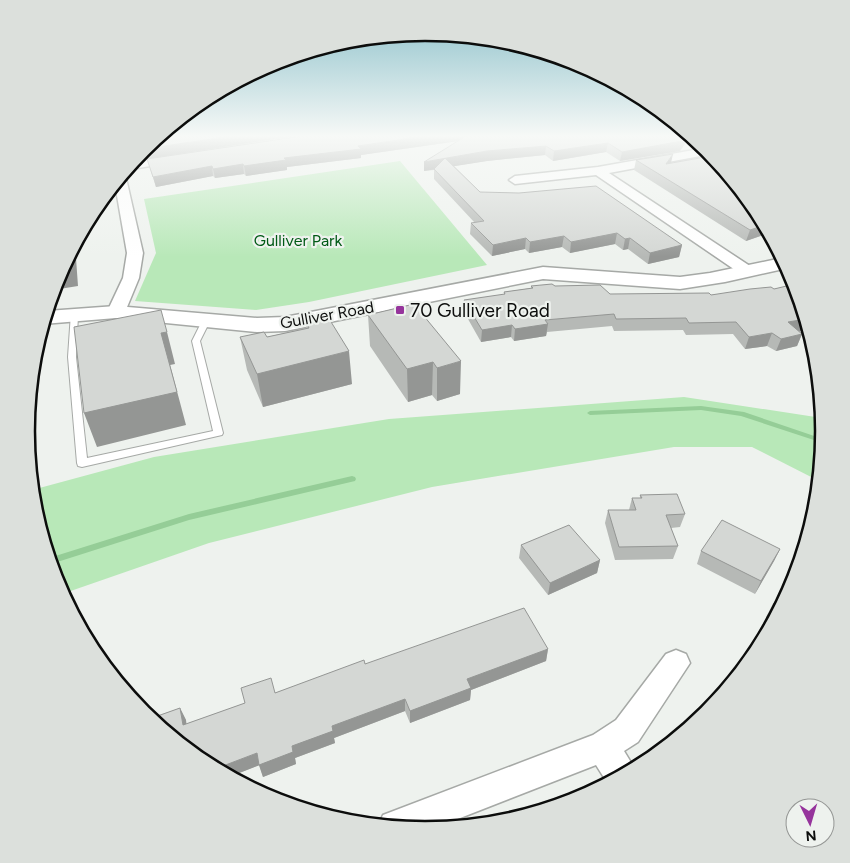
<svg xmlns="http://www.w3.org/2000/svg" width="850" height="863" font-family="Figtree,sans-serif">
<rect width="100%" height="100%" fill="#eef2ee"/>
<path fill="#b8e8b8" d="M 400,161 L 487,265 L 309,302 L 256,310 L 135,301 L 156,253 L 144,199 Z
M 684,397 L 822,418 L 824,432 L 819,481 L 752,447 L 674,447 L 432,487 L 209,543 L 62,594 L 56,584 L 34,509 L 32,490 L 154,457 L 389,419 Z"/>
<g fill="none" stroke-linecap="round" stroke-linejoin="round">
<path fill="#95cd97" fill-rule="evenodd" d="M 701,406 L 744,412 L 823,439 L 823,443 L 741,416 L 701,410 L 590,415 L 587,413 L 590,411 Z
M 352,476 L 355,477 L 356,479 L 355,481 L 189,520 L 51,564 L 49,558 L 189,514 Z"/>
<g stroke="#a6a9a6" stroke-width="2">
<path id="service" d="M 71,313 L 74,313 L 78,315 L 76,357 L 87,458 L 213,431 L 192,341 L 202,321 L 206,319 L 210,321 L 200,341 L 223,433 L 222,435 L 82,467 L 78,466 L 77,463 L 68,357 Z
M 30,389 L 35,392 L 34,456 L 29,460 L 26,432 Z"/>
</g>
<g stroke="#a6a9a6" stroke-width="3">
<path id="minor" d="M 705,148 L 711,154 L 609,173 L 753,268 L 755,271 L 753,274 L 741,274 L 596,175 L 515,184 L 509,180 L 515,176 L 598,167 Z
M 177,154 L 181,155 L 183,158 L 181,161 L 126,170 L 132,163 Z
M 122,175 L 126,178 L 143,253 L 139,278 L 125,312 L 122,316 L 110,316 L 107,312 L 123,278 L 127,253 L 115,184 Z
M 676,650 L 686,654 L 690,663 L 638,742 L 624,751 L 635,769 L 608,784 L 596,765 L 432,829 L 378,826 L 383,815 L 593,735 L 616,720 L 666,654 Z"/>
</g>
<g stroke="#a6a9a6" stroke-width="3">
<path id="tertiary" d="M 782,258 L 788,268 L 725,282 L 680,289 L 543,279 L 285,331 L 257,332 L 116,318 L 43,324 L 47,311 L 116,306 L 257,318 L 285,317 L 543,267 L 680,277 L 710,273 Z"/>
</g>
<use href="#service" fill="#fff" fill-rule="evenodd"/>
<use href="#minor" fill="#fff" fill-rule="evenodd"/>
<use href="#tertiary" fill="#fff" fill-rule="evenodd"/>
</g>
<path fill="#b6b9b6" d="M 159,136 L 295,136 L 163,156 L 302,136 L 690,136 L 680,151 L 620,161 L 606,152 L 553,161 L 545,155 L 487,161 L 454,166 L 480,192 L 682,245 L 679,257 L 648,264 L 628,249 L 623,250 L 615,244 L 570,253 L 562,247 L 529,253 L 525,249 L 492,256 L 470,234 L 471,223 L 475,223 L 434,179 L 434,170 L 424,171 L 459,141 L 361,155 L 361,158 L 287,167 L 287,170 L 246,176 L 244,174 L 215,178 L 213,176 L 156,187 L 147,159 L 144,149 Z
M 636,160 L 671,163 L 757,210 L 769,233 L 746,241 L 634,170 Z
M 795,284 L 809,330 L 799,331 L 802,334 L 797,346 L 776,351 L 767,346 L 745,349 L 733,334 L 686,335 L 683,330 L 614,331 L 612,326 L 547,332 L 546,336 L 514,341 L 511,337 L 481,342 L 464,312 L 464,300 L 504,295 L 504,292 L 531,288 L 531,286 L 555,286 L 610,294 L 711,295 L 774,289 Z
M 414,304 L 460,394 L 437,401 L 432,395 L 408,402 L 370,346 L 368,315 Z
M 306,322 L 352,384 L 263,407 L 247,370 L 240,337 L 267,337 L 306,328 Z
M 640,495 L 685,514 L 680,527 L 671,528 L 678,546 L 673,559 L 615,560 L 605,523 L 608,510 L 629,510 L 632,498 L 640,498 Z
M 521,545 L 600,560 L 597,573 L 548,595 L 519,558 Z
M 780,549 L 774,561 L 755,594 L 697,564 L 701,551 Z
M 785,600 L 772,624 L 766,617 L 773,604 Z
M 548,649 L 546,661 L 471,690 L 470,700 L 410,723 L 405,711 L 334,738 L 335,743 L 295,758 L 296,764 L 263,777 L 259,765 L 229,777 L 203,763 L 149,719 L 180,708 L 186,720 L 186,724 L 275,693 L 365,664 Z"/>
<path fill="#949694" d="M 232,136 L 295,136 L 147,159 L 144,149 Z
M 425,136 L 479,136 L 479,138 L 361,155 L 361,158 L 287,167 L 287,170 L 246,176 L 244,166 L 284,158 Z
M 686,136 L 690,136 L 680,151 L 620,161 L 622,152 Z
M 608,143 L 606,152 L 553,161 L 554,151 Z
M 546,146 L 545,155 L 487,161 L 424,171 L 424,162 L 487,151 Z
M 673,154 L 671,163 L 666,164 Z
M 243,164 L 244,174 L 215,178 L 213,169 Z
M 212,166 L 213,176 L 156,187 L 153,177 Z
M 765,225 L 769,233 L 746,241 L 750,230 Z
M 617,233 L 615,244 L 570,253 L 571,242 Z
M 564,236 L 562,247 L 529,253 L 530,242 Z
M 526,238 L 525,249 L 492,256 L 493,245 Z
M 630,238 L 628,249 L 623,250 L 625,239 Z
M 75,244 L 78,286 L 53,290 L 57,279 Z
M 682,245 L 679,257 L 648,264 L 650,253 Z
M 806,319 L 809,330 L 783,334 L 788,322 Z
M 548,324 L 546,336 L 514,341 L 515,329 Z
M 512,325 L 511,337 L 481,342 L 482,330 Z
M 167,332 L 175,364 L 170,365 L 186,425 L 97,447 L 84,413 L 161,333 Z
M 772,333 L 767,346 L 745,349 L 749,337 Z
M 802,334 L 797,346 L 776,351 L 781,339 Z
M 349,351 L 352,384 L 263,407 L 257,374 Z
M 461,361 L 460,394 L 437,401 L 437,368 Z
M 433,362 L 432,395 L 408,402 L 407,369 Z
M 780,549 L 774,561 L 755,594 L 761,581 Z
M 600,560 L 597,573 L 548,595 L 550,583 Z
M 548,649 L 546,661 L 471,690 L 470,700 L 410,723 L 410,711 L 467,679 Z
M 405,699 L 405,711 L 334,738 L 335,743 L 295,758 L 296,764 L 263,777 L 259,765 L 292,746 L 332,726 Z
M 180,708 L 186,720 L 188,737 L 183,725 Z
M 257,753 L 260,765 L 229,777 L 215,769 Z"/>
<path fill="#d4d7d4" stroke="#949694" d="M 159,136 L 232,136 L 144,149 Z
M 302,136 L 425,136 L 358,146 L 361,149 L 284,158 L 286,160 L 244,166 L 243,164 L 213,169 L 212,166 L 153,177 L 147,159 Z
M 466,136 L 686,136 L 682,141 L 622,152 L 608,143 L 554,151 L 546,146 L 487,151 L 424,162 Z
M 673,154 L 666,164 L 711,156 L 713,157 L 757,210 L 765,225 L 750,230 L 636,160 Z
M 445,158 L 480,192 L 519,193 L 596,186 L 682,245 L 650,253 L 630,238 L 625,239 L 617,233 L 571,242 L 564,236 L 530,242 L 526,238 L 493,245 L 471,223 L 484,221 L 434,169 Z
M 69,255 L 70,263 L 65,264 Z
M 552,284 L 555,286 L 600,285 L 610,294 L 709,293 L 711,295 L 750,289 L 771,287 L 774,289 L 795,284 L 806,319 L 788,322 L 802,334 L 781,339 L 772,333 L 749,337 L 736,322 L 689,323 L 686,318 L 616,319 L 614,314 L 545,320 L 548,324 L 515,329 L 512,325 L 482,330 L 464,300 L 505,294 L 504,292 L 533,288 L 531,286 Z
M 414,304 L 461,361 L 437,368 L 433,362 L 407,369 L 368,315 Z
M 161,310 L 167,332 L 161,333 L 177,392 L 84,413 L 74,327 Z
M 328,317 L 349,351 L 257,374 L 240,337 L 264,332 L 267,337 L 309,328 L 306,322 Z
M 677,494 L 685,514 L 666,515 L 678,546 L 619,547 L 608,510 L 636,510 L 632,498 L 642,498 L 640,495 Z
M 722,520 L 780,549 L 761,581 L 701,551 Z
M 569,525 L 600,560 L 550,583 L 521,545 Z
M 785,600 L 779,611 L 773,604 Z
M 524,608 L 548,649 L 467,679 L 471,688 L 410,711 L 405,699 L 332,726 L 333,731 L 292,746 L 293,752 L 259,765 L 257,753 L 215,769 L 203,763 L 149,719 L 180,708 L 183,725 L 245,703 L 241,688 L 271,678 L 275,693 L 364,660 L 365,664 Z"/>
<linearGradient id="sky" x2="0" y2="1"><stop stop-color="#87bec8"/><stop offset="0.53" stop-color="#f7f9f7"/><stop offset="1" stop-color="#f7f9f7" stop-opacity="0"/></linearGradient>
<rect width="850" height="257" fill="url(#sky)"/>
<rect fill="#96349c" stroke="#eef2ee" stroke-width="2" x="395" y="305" width="10" height="10" rx="2.5"/>
<g text-anchor="middle" dominant-baseline="central" stroke-width="4.5" stroke-linejoin="round" paint-order="stroke">
<g font-size="16" fill="#015a16" stroke="#eef2ee">
<text x="298" y="240">Gulliver Park</text>
</g>
<g font-size="16" fill="#0c0d0c" stroke="#eef2ee">
<text transform="translate(327 315) rotate(-10)">Gulliver Road</text>
</g>
<g font-size="19" fill="#0c0d0c" stroke="#eef2ee" text-anchor="start">
<text x="410" y="310">70 Gulliver Road</text>
</g>
</g>
<path d="M0 0H850V863H0ZM35 431a390 390 0 1 1 780 0a390 390 0 1 1-780 0Z" fill="#dce0dc" fill-rule="evenodd"/>
<path fill="none" stroke="#0c0d0c" stroke-width="2.5" d="M35 431a390 390 0 1 1 780 0a390 390 0 1 1-780 0Z"/>
<g transform="translate(810 823) rotate(175)"><circle r="24" fill="#eef2ee" stroke="#949694"/>
<path d="M0-4L9 19L0 12L-9 19Z" fill="#96349c"/>
<text y="-8" font-size="14" font-weight="bold" text-anchor="middle" fill="#0c0d0c">N</text>
</g>
</svg>
